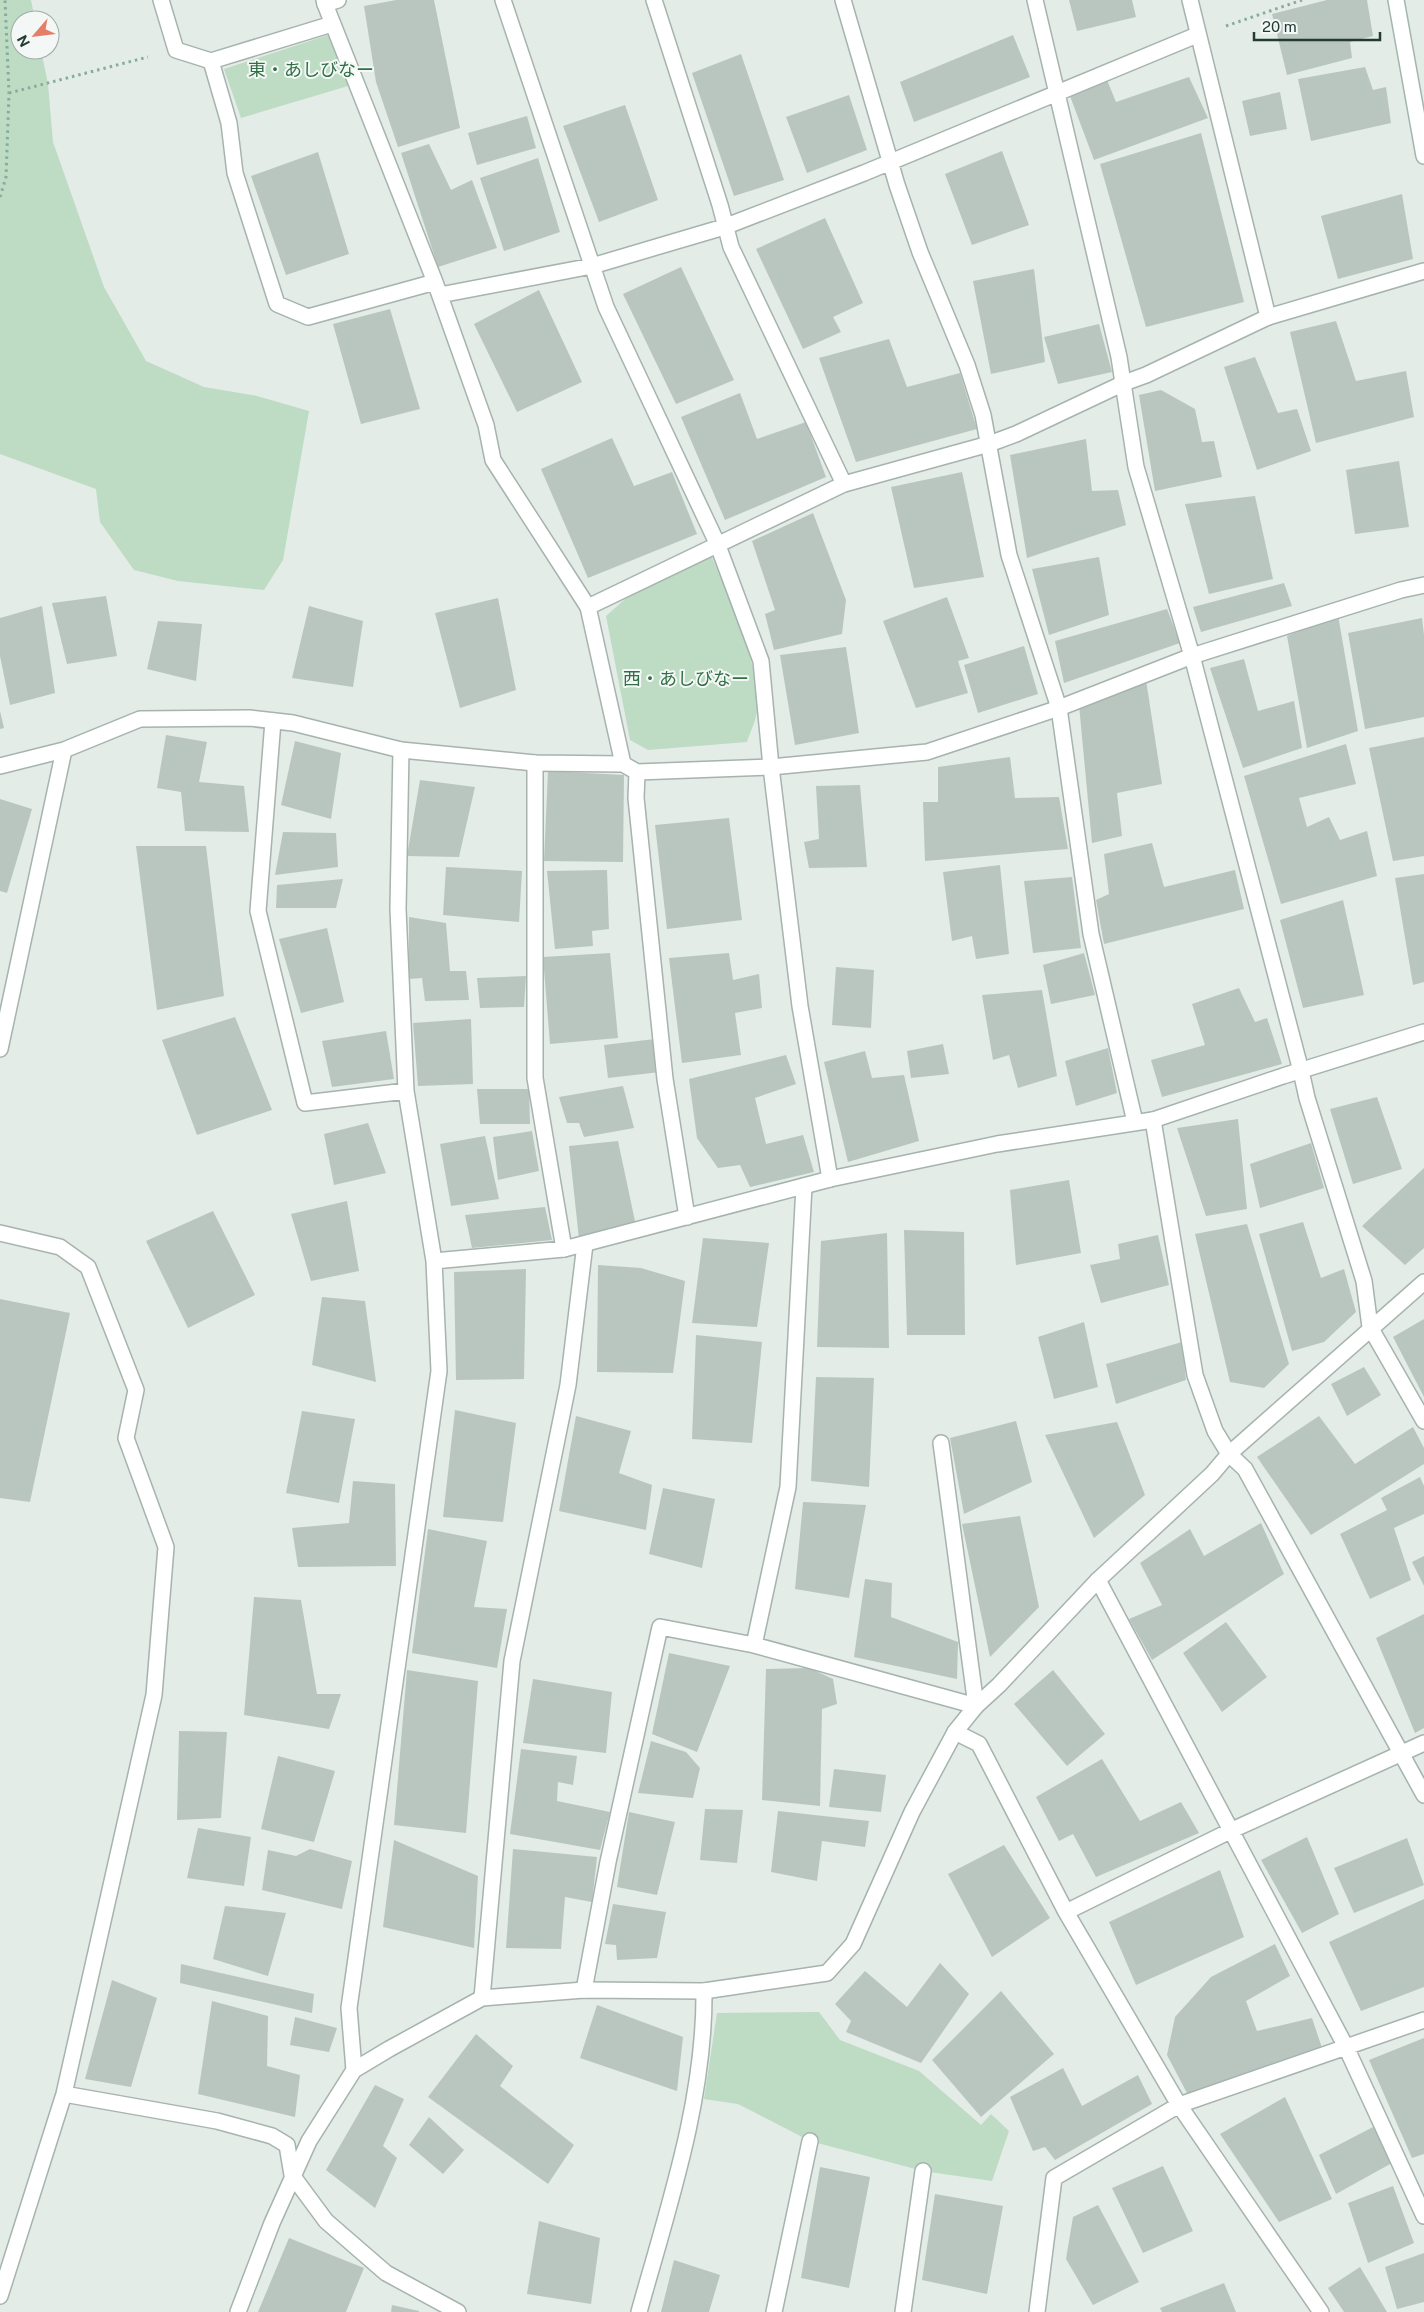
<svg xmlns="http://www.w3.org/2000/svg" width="1424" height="2312" font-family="'Public Sans','Noto Sans JP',sans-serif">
<rect width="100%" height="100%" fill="#e3ece7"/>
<path fill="#bedbc4" d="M 0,0 L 31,0 L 35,20 L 20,20 L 20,50 L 41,50 L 48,84 L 53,142 L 104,287 L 146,361 L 204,387 L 257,396 L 309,411 L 283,560 L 264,590 L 178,581 L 134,570 L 100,522 L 96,489 L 0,454 Z
M 331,34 L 348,86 L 241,118 L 224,69 Z
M 711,555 C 731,603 758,655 757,709 C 757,719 750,732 747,742 L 648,750 L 630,740 L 606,616 L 641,585 Z
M 819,2012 L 840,2040 L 919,2071 L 981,2125 L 991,2114 L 1009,2131 L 992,2181 L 923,2171 L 810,2141 L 738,2104 L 704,2099 L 717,2013 Z"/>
<path fill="#b9c6c0" d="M 396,0 L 434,0 L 460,128 L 398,147 L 376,82 L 364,6 Z
M 1069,0 L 1132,0 L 1136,17 L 1077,31 Z
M 1327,0 L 1367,0 L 1373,36 L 1350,42 L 1352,58 L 1287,75 L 1272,14 Z
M 1013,35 L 1030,77 L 914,122 L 900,82 Z
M 741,54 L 784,180 L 734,196 L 692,73 Z
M 1365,67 L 1373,90 L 1386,87 L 1391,123 L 1311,141 L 1298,79 Z
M 1189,77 L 1208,118 L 1094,160 L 1070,96 L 1107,80 L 1116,102 Z
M 1280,92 L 1287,129 L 1250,136 L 1242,101 Z
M 849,95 L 867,150 L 807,173 L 786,117 Z
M 625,105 L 658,200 L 599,222 L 563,126 Z
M 527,116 L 536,148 L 477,165 L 468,133 Z
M 1201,133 L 1244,302 L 1146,327 L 1100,164 Z
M 429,144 L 451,190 L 472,180 L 497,248 L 438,267 L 401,153 Z
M 1002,151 L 1029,225 L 972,245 L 945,174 Z
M 318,152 L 349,254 L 286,275 L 251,176 Z
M 538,158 L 560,232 L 504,251 L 480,178 Z
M 1402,194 L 1413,259 L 1338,279 L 1321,216 Z
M 825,218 L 863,303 L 833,317 L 841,332 L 803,349 L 756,249 Z
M 681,267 L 734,380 L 676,404 L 623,294 Z
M 1034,269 L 1045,362 L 991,374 L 973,281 Z
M 539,290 L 582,382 L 517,412 L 474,324 Z
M 390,309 L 420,409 L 361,424 L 333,324 Z
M 1336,321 L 1356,381 L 1406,371 L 1414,417 L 1316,443 L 1290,332 Z
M 1099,324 L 1112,372 L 1058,384 L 1044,337 Z
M 889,339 L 907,387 L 960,373 L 977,429 L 856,462 L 819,358 Z
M 1255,357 L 1278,413 L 1297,409 L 1311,451 L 1257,470 L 1224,367 Z
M 1161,390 L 1195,409 L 1202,442 L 1214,441 L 1222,477 L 1155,491 L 1139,395 Z
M 740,393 L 757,439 L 806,422 L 826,477 L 725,520 L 681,417 Z
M 612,438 L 634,486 L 672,472 L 697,534 L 588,578 L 541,469 Z
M 1086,439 L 1092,491 L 1118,490 L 1126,525 L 1027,558 L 1010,455 Z
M 1399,461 L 1409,527 L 1355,534 L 1346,470 Z
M 962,472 L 984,577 L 914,588 L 891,487 Z
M 1255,496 L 1273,579 L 1209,594 L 1185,504 Z
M 813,513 L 846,600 L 842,634 L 774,650 L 765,614 L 775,610 L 752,541 Z
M 1099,557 L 1109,615 L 1049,635 L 1032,569 Z
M 1284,583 L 1292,606 L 1201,632 L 1193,607 Z
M 106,596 L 117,656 L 67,664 L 52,603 Z
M 947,597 L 969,658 L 958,661 L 968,693 L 916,708 L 883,621 Z
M 498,598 L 516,690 L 460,708 L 435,613 Z
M 42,606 L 55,693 L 10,705 L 0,656 L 0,618 Z
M 309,606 L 363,621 L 353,687 L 292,678 Z
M 1167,609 L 1180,643 L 1064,683 L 1055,641 Z
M 1338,615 L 1358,731 L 1307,748 L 1287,636 Z
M 1422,618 L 1424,635 L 1424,717 L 1365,729 L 1348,633 Z
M 158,621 L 202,624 L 196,681 L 147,669 Z
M 1024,646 L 1038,694 L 978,713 L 964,665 Z
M 846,647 L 859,733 L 795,745 L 780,655 Z
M 1244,659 L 1258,711 L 1294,701 L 1302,748 L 1243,768 L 1210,668 Z
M 1146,680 L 1162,784 L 1117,793 L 1122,836 L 1092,843 L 1079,705 Z
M 0,711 L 4,728 L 0,729 Z
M 166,735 L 207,742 L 199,782 L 244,786 L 249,832 L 185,831 L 181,792 L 157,788 Z
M 1424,737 L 1424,856 L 1393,861 L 1369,748 Z
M 295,741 L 341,753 L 331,819 L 281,805 Z
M 1346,744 L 1356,784 L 1299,798 L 1307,827 L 1329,817 L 1340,840 L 1367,831 L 1377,876 L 1281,904 L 1244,776 Z
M 1010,757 L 1015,798 L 1059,797 L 1068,849 L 925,861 L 923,802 L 938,802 L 938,767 Z
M 548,771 L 624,775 L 623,862 L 544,861 Z
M 420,780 L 475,787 L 459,857 L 407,856 Z
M 860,785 L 867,867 L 809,868 L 804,842 L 819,839 L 816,786 Z
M 0,799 L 32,809 L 7,893 L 0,891 Z
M 729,818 L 742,920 L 667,929 L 655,825 Z
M 283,832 L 336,833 L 338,867 L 275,875 Z
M 1152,843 L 1164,887 L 1235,870 L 1244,909 L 1104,944 L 1096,900 L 1109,894 L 1104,854 Z
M 136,846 L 206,846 L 224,996 L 157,1010 Z
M 1000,865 L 1009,954 L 976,959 L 972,936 L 952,941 L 943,872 Z
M 446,867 L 522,871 L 519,922 L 443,915 Z
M 607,870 L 609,929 L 592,931 L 593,946 L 555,949 L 547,871 Z
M 1424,874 L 1424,982 L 1413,985 L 1395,878 Z
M 1072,877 L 1081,948 L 1033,953 L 1024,881 Z
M 343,879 L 336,908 L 276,908 L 277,885 Z
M 1343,900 L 1364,995 L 1303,1008 L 1280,920 Z
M 409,917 L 446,923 L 450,971 L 466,971 L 469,1000 L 425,1001 L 422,978 L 409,979 Z
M 327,928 L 344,1002 L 301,1013 L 279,939 Z
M 610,953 L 618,1038 L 550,1044 L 543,957 Z
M 729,953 L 733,980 L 759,974 L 762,1008 L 735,1013 L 741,1055 L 682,1063 L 669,958 Z
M 1084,953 L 1095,995 L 1051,1004 L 1043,965 Z
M 836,967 L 874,970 L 871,1028 L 832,1025 Z
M 526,976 L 524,1007 L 480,1008 L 477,978 Z
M 1239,988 L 1255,1022 L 1267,1018 L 1282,1064 L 1162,1097 L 1151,1060 L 1205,1045 L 1192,1004 Z
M 1042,990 L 1057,1076 L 1018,1088 L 1009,1055 L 993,1060 L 982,995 Z
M 235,1017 L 272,1110 L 197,1135 L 162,1040 Z
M 471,1019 L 473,1084 L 418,1086 L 413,1023 Z
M 386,1031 L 394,1079 L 332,1087 L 322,1041 Z
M 655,1039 L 660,1072 L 608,1078 L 604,1045 Z
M 943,1044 L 949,1074 L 911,1078 L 907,1051 Z
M 1108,1048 L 1117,1093 L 1076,1106 L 1065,1061 Z
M 865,1051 L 872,1078 L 904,1075 L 919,1141 L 848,1162 L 824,1062 Z
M 786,1055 L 796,1084 L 755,1098 L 766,1144 L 803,1135 L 814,1172 L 750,1187 L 740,1165 L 718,1168 L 697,1138 L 689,1079 Z
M 623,1086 L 634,1128 L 584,1137 L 579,1123 L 567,1123 L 559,1097 Z
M 477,1089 L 529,1089 L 530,1124 L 480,1124 Z
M 1377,1097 L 1402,1169 L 1353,1184 L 1330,1109 Z
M 1238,1119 L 1247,1209 L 1206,1216 L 1177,1128 Z
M 368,1123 L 386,1173 L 334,1185 L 324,1134 Z
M 532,1131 L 539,1171 L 498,1180 L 493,1137 Z
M 485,1136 L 499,1199 L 451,1206 L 440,1144 Z
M 618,1141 L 636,1226 L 579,1239 L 569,1146 Z
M 1311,1143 L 1324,1188 L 1260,1208 L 1250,1164 Z
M 1424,1168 L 1424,1248 L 1405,1265 L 1362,1226 Z
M 1069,1180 L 1081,1253 L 1016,1265 L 1010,1190 Z
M 347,1201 L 359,1271 L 311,1281 L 291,1214 Z
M 545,1207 L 552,1240 L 472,1248 L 465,1215 Z
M 213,1211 L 255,1295 L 188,1328 L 146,1241 Z
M 1303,1222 L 1321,1278 L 1344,1269 L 1356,1312 L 1324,1342 L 1292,1351 L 1259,1234 Z
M 1247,1224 L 1289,1364 L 1264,1388 L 1230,1382 L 1195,1234 Z
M 904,1230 L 964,1232 L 965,1335 L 907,1335 Z
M 887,1233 L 889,1348 L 817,1347 L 821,1241 Z
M 1158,1235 L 1169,1285 L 1101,1303 L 1090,1265 L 1120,1259 L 1118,1244 Z
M 703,1238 L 769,1243 L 757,1327 L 692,1323 Z
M 598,1265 L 641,1268 L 685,1281 L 673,1373 L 597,1372 Z
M 526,1269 L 524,1379 L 456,1380 L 454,1272 Z
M 322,1297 L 365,1301 L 376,1382 L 312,1365 Z
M 0,1299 L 70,1313 L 30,1502 L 0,1498 Z
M 1424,1319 L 1424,1397 L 1393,1337 Z
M 1084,1322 L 1098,1387 L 1054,1399 L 1038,1337 Z
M 696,1335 L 762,1342 L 752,1443 L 692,1439 Z
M 1182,1342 L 1186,1380 L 1116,1404 L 1106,1364 Z
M 1364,1367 L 1381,1395 L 1347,1416 L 1331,1384 Z
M 816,1377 L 874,1378 L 869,1487 L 811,1481 Z
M 455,1410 L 516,1423 L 503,1522 L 443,1517 Z
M 302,1411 L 355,1419 L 339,1503 L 286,1493 Z
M 576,1416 L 631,1431 L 619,1473 L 652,1485 L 646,1530 L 559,1511 Z
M 1319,1416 L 1355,1464 L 1413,1427 L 1424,1448 L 1424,1464 L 1311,1535 L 1257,1457 Z
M 1016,1421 L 1032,1482 L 964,1514 L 950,1438 Z
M 1117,1422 L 1145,1495 L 1094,1538 L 1045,1435 Z
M 1420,1477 L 1424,1486 L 1424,1514 L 1394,1528 L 1411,1580 L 1370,1599 L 1340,1534 L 1387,1510 L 1381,1498 Z
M 353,1481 L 395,1484 L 396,1566 L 298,1567 L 292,1528 L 349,1523 Z
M 663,1488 L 715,1499 L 702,1568 L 649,1554 Z
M 803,1502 L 866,1505 L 849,1598 L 795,1589 Z
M 1020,1516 L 1039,1607 L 990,1657 L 962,1524 Z
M 1261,1523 L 1284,1574 L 1152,1660 L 1129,1619 L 1162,1605 L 1140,1563 L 1190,1529 L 1204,1556 Z
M 428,1529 L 487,1541 L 474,1607 L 507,1609 L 497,1668 L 412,1653 Z
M 1424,1556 L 1424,1586 L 1412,1562 Z
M 865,1579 L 892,1583 L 891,1617 L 958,1642 L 957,1679 L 854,1657 Z
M 254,1597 L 301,1600 L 317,1694 L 341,1694 L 329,1729 L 244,1715 Z
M 1424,1614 L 1424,1728 L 1415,1733 L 1376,1638 Z
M 1226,1622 L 1267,1677 L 1222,1712 L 1183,1653 Z
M 669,1653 L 730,1666 L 697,1752 L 652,1734 Z
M 809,1668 L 833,1679 L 837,1704 L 822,1709 L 820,1806 L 762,1800 L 766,1669 Z
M 407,1670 L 478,1681 L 466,1833 L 394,1825 Z
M 1053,1670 L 1105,1734 L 1067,1766 L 1014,1704 Z
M 533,1679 L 612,1692 L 606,1753 L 523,1743 Z
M 179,1731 L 227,1732 L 221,1818 L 177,1820 Z
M 651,1741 L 686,1752 L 700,1768 L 693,1798 L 638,1793 Z
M 521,1749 L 577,1756 L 573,1785 L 558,1782 L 557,1801 L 610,1812 L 600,1850 L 510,1834 Z
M 278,1756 L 335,1771 L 314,1842 L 261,1829 Z
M 1102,1759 L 1140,1821 L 1181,1802 L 1199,1833 L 1096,1877 L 1073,1834 L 1059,1841 L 1036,1797 Z
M 834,1769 L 886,1775 L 881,1812 L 829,1807 Z
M 705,1809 L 743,1810 L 737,1863 L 700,1860 Z
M 778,1811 L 869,1821 L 865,1847 L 822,1841 L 817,1881 L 771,1872 Z
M 629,1812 L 675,1822 L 657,1895 L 617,1887 Z
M 198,1828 L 251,1837 L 244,1886 L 187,1878 Z
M 1307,1837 L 1339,1914 L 1302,1933 L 1261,1860 Z
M 1407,1838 L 1424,1885 L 1354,1913 L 1334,1868 Z
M 394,1840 L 478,1876 L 474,1948 L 383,1927 Z
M 1004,1845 L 1050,1918 L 992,1957 L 948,1874 Z
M 310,1849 L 352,1861 L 342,1909 L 262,1890 L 268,1850 L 296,1856 Z
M 513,1849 L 597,1857 L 592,1902 L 565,1897 L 561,1949 L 506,1948 Z
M 1220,1870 L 1244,1937 L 1136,1985 L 1109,1922 Z
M 1424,1899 L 1424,1987 L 1361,2011 L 1329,1942 Z
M 613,1904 L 666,1912 L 657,1958 L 617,1960 L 616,1945 L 605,1944 Z
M 225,1906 L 286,1913 L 268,1976 L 213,1959 Z
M 1275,1944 L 1290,1976 L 1246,2001 L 1257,2031 L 1312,2018 L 1322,2048 L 1188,2095 L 1167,2055 L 1175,2017 L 1211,1977 Z
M 940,1963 L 969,1994 L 921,2063 L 846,2032 L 851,2021 L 835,2004 L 865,1971 L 907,2007 Z
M 181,1964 L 314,1994 L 312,2013 L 180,1983 Z
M 112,1980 L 157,1998 L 131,2087 L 85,2079 Z
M 1001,1991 L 1054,2054 L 981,2117 L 932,2060 Z
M 212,2001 L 268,2016 L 267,2066 L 300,2075 L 295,2117 L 198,2094 Z
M 597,2005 L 683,2037 L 677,2091 L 580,2058 Z
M 295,2017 L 337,2028 L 329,2052 L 290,2045 Z
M 476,2034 L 513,2066 L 500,2086 L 574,2145 L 548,2184 L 428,2097 Z
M 1424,2038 L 1424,2154 L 1412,2158 L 1369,2060 Z
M 1063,2068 L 1082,2106 L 1138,2075 L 1152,2104 L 1055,2160 L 1045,2147 L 1033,2151 L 1010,2097 Z
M 375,2085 L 404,2099 L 383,2146 L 397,2158 L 375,2208 L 326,2170 Z
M 1285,2097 L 1332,2199 L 1279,2222 L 1220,2134 Z
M 429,2117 L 464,2150 L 443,2174 L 409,2145 Z
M 1375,2126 L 1392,2163 L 1336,2194 L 1319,2155 Z
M 1163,2166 L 1193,2231 L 1143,2253 L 1112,2188 Z
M 820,2167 L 870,2177 L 849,2288 L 801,2278 Z
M 1393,2186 L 1414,2243 L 1368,2263 L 1348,2203 Z
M 935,2194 L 1003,2206 L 987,2294 L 922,2280 Z
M 1098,2205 L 1139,2282 L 1093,2305 L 1066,2259 L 1073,2217 Z
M 539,2221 L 600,2238 L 591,2304 L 527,2294 Z
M 289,2238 L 364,2268 L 346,2312 L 258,2312 Z
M 1424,2253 L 1424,2302 L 1397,2309 L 1385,2267 Z
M 674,2260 L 720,2275 L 709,2312 L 661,2312 Z
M 1360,2267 L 1387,2312 L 1344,2312 L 1328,2288 Z
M 1224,2283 L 1236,2312 L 1162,2312 L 1160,2308 Z
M 392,2305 L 419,2311 L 419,2312 L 391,2312 Z"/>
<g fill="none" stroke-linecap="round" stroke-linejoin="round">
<g stroke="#a6b3ae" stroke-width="18">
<path id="service" d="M 503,0 L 606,307 L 717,543 L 761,661 L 771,767 L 800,1006 L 830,1179
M 654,0 L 720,205 L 731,247 L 844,484
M 843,0 L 897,185 L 920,252 L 967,365 L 983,415 L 1009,555 L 1059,708 L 1091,934 L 1135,1122
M 1035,0 L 1119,357 L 1136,467 L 1192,656 L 1301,1071
M 325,4 L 435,282 L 486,425 L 493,460 L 588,607
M 211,61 L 229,123 L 235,173 L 277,304 L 308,317 L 435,282
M 440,295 L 592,266 L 724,227 L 864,173 L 1197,35
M 1268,317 L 1424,271
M 273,721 L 258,911 L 305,1103 L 406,1091
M 401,750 L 398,909 L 406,1091 L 434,1261
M 637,772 L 636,798 L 665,1079 L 687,1217
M 1153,1120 L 1195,1375 L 1215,1431 L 1229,1454
M 1098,1580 L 1346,2047 L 1424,2216
M 754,1645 L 788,1487 L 804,1186
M 955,1732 L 979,1744 L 1066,1912 L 1179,2105 L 1321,2312
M 1066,1912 L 1230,1831 L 1424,1743
M 584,1990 L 608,1862 L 660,1627 L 754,1645 L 976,1706 L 941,1443
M 482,1998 L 512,1661 L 568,1385 L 585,1244
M 354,2070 L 349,2008 L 439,1371 L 434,1261 L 564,1249 L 535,1078 L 535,763
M 639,2312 C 668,2208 705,2100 704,1991
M 774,2312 L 810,2141
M 903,2312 L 923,2171
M 1037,2312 L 1054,2178 L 1179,2105 L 1424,2020"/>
</g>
<g stroke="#a6b3ae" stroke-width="18">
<path id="minor" d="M 161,0 L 176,50 L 211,61 L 332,24
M 324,0 L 325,4 L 338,0
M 623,764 L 588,607 L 844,484 L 989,444 L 1016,434 L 1124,383 L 1146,375 L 1268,317 L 1190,0
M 0,766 L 64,750 L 140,719 L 249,718 L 293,723 L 401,750 L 535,763 L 623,764 L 637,772 L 771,767 L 927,752 L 1059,708 L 1192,656 L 1401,590 L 1424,585
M 0,1049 L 64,750
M 1301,1071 L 1307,1098 L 1364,1281 L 1370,1327 L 1424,1421
M 0,1233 L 60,1247 L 88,1267 L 136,1390 L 126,1438 L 166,1547 L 154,1695 L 64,2094 L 0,2296
M 564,1249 L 830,1179 L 997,1144 L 1153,1120 L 1283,1076 L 1424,1032
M 1229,1454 L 1245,1469 L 1424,1795
M 64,2094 L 217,2121 L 272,2136 L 287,2145 L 292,2175 L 326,2221 L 386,2273 L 458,2312
M 238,2312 L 272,2223 L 309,2141 L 354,2070 L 389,2049 L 482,1998 L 584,1990 L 704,1991 L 827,1973 L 853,1944 L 912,1812 L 955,1732 L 976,1706 L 999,1685 L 1098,1580 L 1212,1474 L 1229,1454 L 1424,1282"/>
</g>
<g stroke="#a2b6ae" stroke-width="18">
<path id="secondary" d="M 1396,0 L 1424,156"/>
</g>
<path stroke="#86ac9e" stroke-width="3" stroke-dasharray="2.5 4" stroke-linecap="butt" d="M 1226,26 L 1302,0
M 9,93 L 148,57
M 0,197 L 6,177 L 9,93 L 5,0"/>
<use href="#service" stroke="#fff" stroke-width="15"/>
<use href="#minor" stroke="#fff" stroke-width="15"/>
<use href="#secondary" stroke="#fff" stroke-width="15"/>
</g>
<g text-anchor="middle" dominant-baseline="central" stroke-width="4" stroke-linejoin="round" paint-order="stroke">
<g font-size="18" fill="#326f46" stroke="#f3f8f6">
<text x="311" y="69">東・あしびなー</text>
<text x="686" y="678">西・あしびなー</text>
</g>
</g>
<g transform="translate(35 35) rotate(242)"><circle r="24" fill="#f3f8f6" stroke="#a0aca8"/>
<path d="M0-4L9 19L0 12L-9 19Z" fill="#e67e67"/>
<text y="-8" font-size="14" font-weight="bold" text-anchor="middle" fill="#243b34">N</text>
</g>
<path d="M1254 32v8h126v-8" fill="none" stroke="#243b34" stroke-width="2.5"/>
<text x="1262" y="32" font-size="15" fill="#243b34" stroke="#f3f8f6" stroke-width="4" paint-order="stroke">20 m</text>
</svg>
